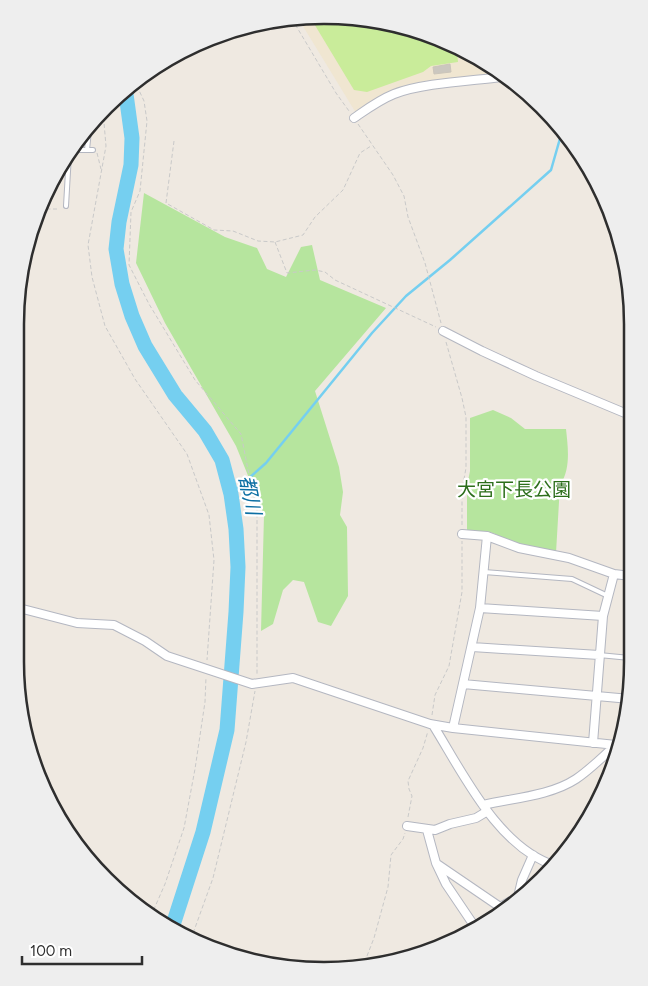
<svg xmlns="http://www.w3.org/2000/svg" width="648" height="986" font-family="Figtree,'Noto Sans JP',sans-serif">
<rect width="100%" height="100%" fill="#efe9e1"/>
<path fill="#f0e6d1" d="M 304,16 L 424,31 L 498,74 L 413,86 L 356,113 L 298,18 Z"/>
<path fill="#b6e59e" d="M 144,193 L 225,237 L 257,248 L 267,269 L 286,277 L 301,247 L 312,245 L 320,280 L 386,308 L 315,391 L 339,467 L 343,492 L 340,515 L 347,527 L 348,596 L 331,626 L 318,622 L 304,582 L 293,580 L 283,590 L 273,624 L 261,631 L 264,515 L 236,446 L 165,323 L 136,263 Z
M 493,410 L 511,418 L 525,429 L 566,429 C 568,448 571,469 560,485 L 556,553 L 522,547 L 493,533 L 467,530 L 467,486 L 470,471 L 470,418 Z"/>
<path fill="#c9ec9a" d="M 310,17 L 424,31 L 457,51 L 458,62 L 431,66 L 423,72 L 367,92 L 354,90 Z"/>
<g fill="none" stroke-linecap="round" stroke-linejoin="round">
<path stroke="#75cff0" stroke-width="2.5" d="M 231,494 L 266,463 L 372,333 L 406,296 L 450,260 L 551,170 L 561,135"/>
<path stroke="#75cff0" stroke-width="15" d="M 126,94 L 132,138 L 131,165 L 119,222 L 116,249 L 122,284 L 132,316 L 145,346 L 175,395 L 205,431 L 222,460 L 231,494 L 236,529 L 238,567 L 236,612 L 227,730 L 203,832 L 172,928"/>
</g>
<path fill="#cbc7bf" stroke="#cbc5ba" d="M 450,64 L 451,72 L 434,74 L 433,67 Z"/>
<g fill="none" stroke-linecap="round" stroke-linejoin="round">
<g stroke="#b4b7c1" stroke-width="6">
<path id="service" d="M 72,150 L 93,150
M 87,150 L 89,130
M 66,206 L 69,154
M 484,572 L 572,579 L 608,596
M 599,655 L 630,658"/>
</g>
<g stroke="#b4b7c1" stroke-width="10">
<path id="minor" d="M 354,118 C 367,109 379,100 394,94 C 422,83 470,81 502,77
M 443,331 L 482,351 L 536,376 L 632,416
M 462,534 L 487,536 L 519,548 L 569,558 L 614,574 L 631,576
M 15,607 L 77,623 L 114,625 L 145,641 L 167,656 L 252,684 L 293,678 L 430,724 L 453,728 L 616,745
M 480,608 L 603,616
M 472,647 L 599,655
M 463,684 L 630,699
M 433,725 C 463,773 498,848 556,866
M 453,728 L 480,608 L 487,536
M 593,743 L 603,616 L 614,574
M 483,805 C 513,798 550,796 576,779 C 591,769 603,756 617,744
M 407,826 L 435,830 L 450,824 L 476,818 L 486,812
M 427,830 L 436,863 L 446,884 L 475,927 L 478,930
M 437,864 L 503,909
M 500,907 L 518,897 L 522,880 L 533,855
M 372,963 L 375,966"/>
</g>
<path stroke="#c9c9c9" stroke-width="1" stroke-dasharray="4 2.5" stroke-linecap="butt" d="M 292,19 L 336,93 L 349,111
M 137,86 L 144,101 L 147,121 L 140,191 L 131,212 L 129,265 L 149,304 L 195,380 L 241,434 L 252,490 L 257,507 L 257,674
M 103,111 L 106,146 L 88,245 L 92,277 L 105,326 L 135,379 L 187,454 L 209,515 L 214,560 L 207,660
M 358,124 L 393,175 L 404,196 L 408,217 L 425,263 L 441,323
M 174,141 L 166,203 L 214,230 L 233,231 L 258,241 L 275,242 L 303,235 L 315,217 L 343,190 L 360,153 L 371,146
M 97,153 L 101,169
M 40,209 L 59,209
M 275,242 L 287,273 L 315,270 L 325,272 L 335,280 L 436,327
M 446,342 L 462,398 L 466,417 L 466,468 L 462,490 L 462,527
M 432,715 L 435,695 L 449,666 L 462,592 L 462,541
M 408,817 L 412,796 L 409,789 L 408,781 L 423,748 L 428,731
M 151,916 L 165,884 L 184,828 L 195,769 L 205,702 L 206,677
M 191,939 L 213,878 L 246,742 L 255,691
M 367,956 L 374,938 L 388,887 L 391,855 L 403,839 L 405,833"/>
<use href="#service" stroke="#fff" stroke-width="4"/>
<use href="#minor" stroke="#fff" stroke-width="8"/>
</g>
<g text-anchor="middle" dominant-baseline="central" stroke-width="4.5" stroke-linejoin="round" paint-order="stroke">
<g font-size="19" fill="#2c6e1b" stroke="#fff">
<text x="514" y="489">大宮下長公園</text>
</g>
<g font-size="20" font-style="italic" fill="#0d6fa3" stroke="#fff">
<text transform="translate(250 495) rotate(78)">都川</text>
</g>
</g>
<path d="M0 0H648V986H0ZM324 24H324A300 300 0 0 1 624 324V662A300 300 0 0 1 324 962H324A300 300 0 0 1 24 662V324A300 300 0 0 1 324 24Z" fill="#eee" fill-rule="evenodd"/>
<path fill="none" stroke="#2e2e2e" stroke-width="2.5" d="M324 24H324A300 300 0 0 1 624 324V662A300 300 0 0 1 324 962H324A300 300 0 0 1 24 662V324A300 300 0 0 1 324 24Z"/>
<path d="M22 956v8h120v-8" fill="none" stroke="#2e2e2e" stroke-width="2.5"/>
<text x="30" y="956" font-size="15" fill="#2e2e2e" stroke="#ffffff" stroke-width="4" paint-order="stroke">100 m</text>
</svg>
